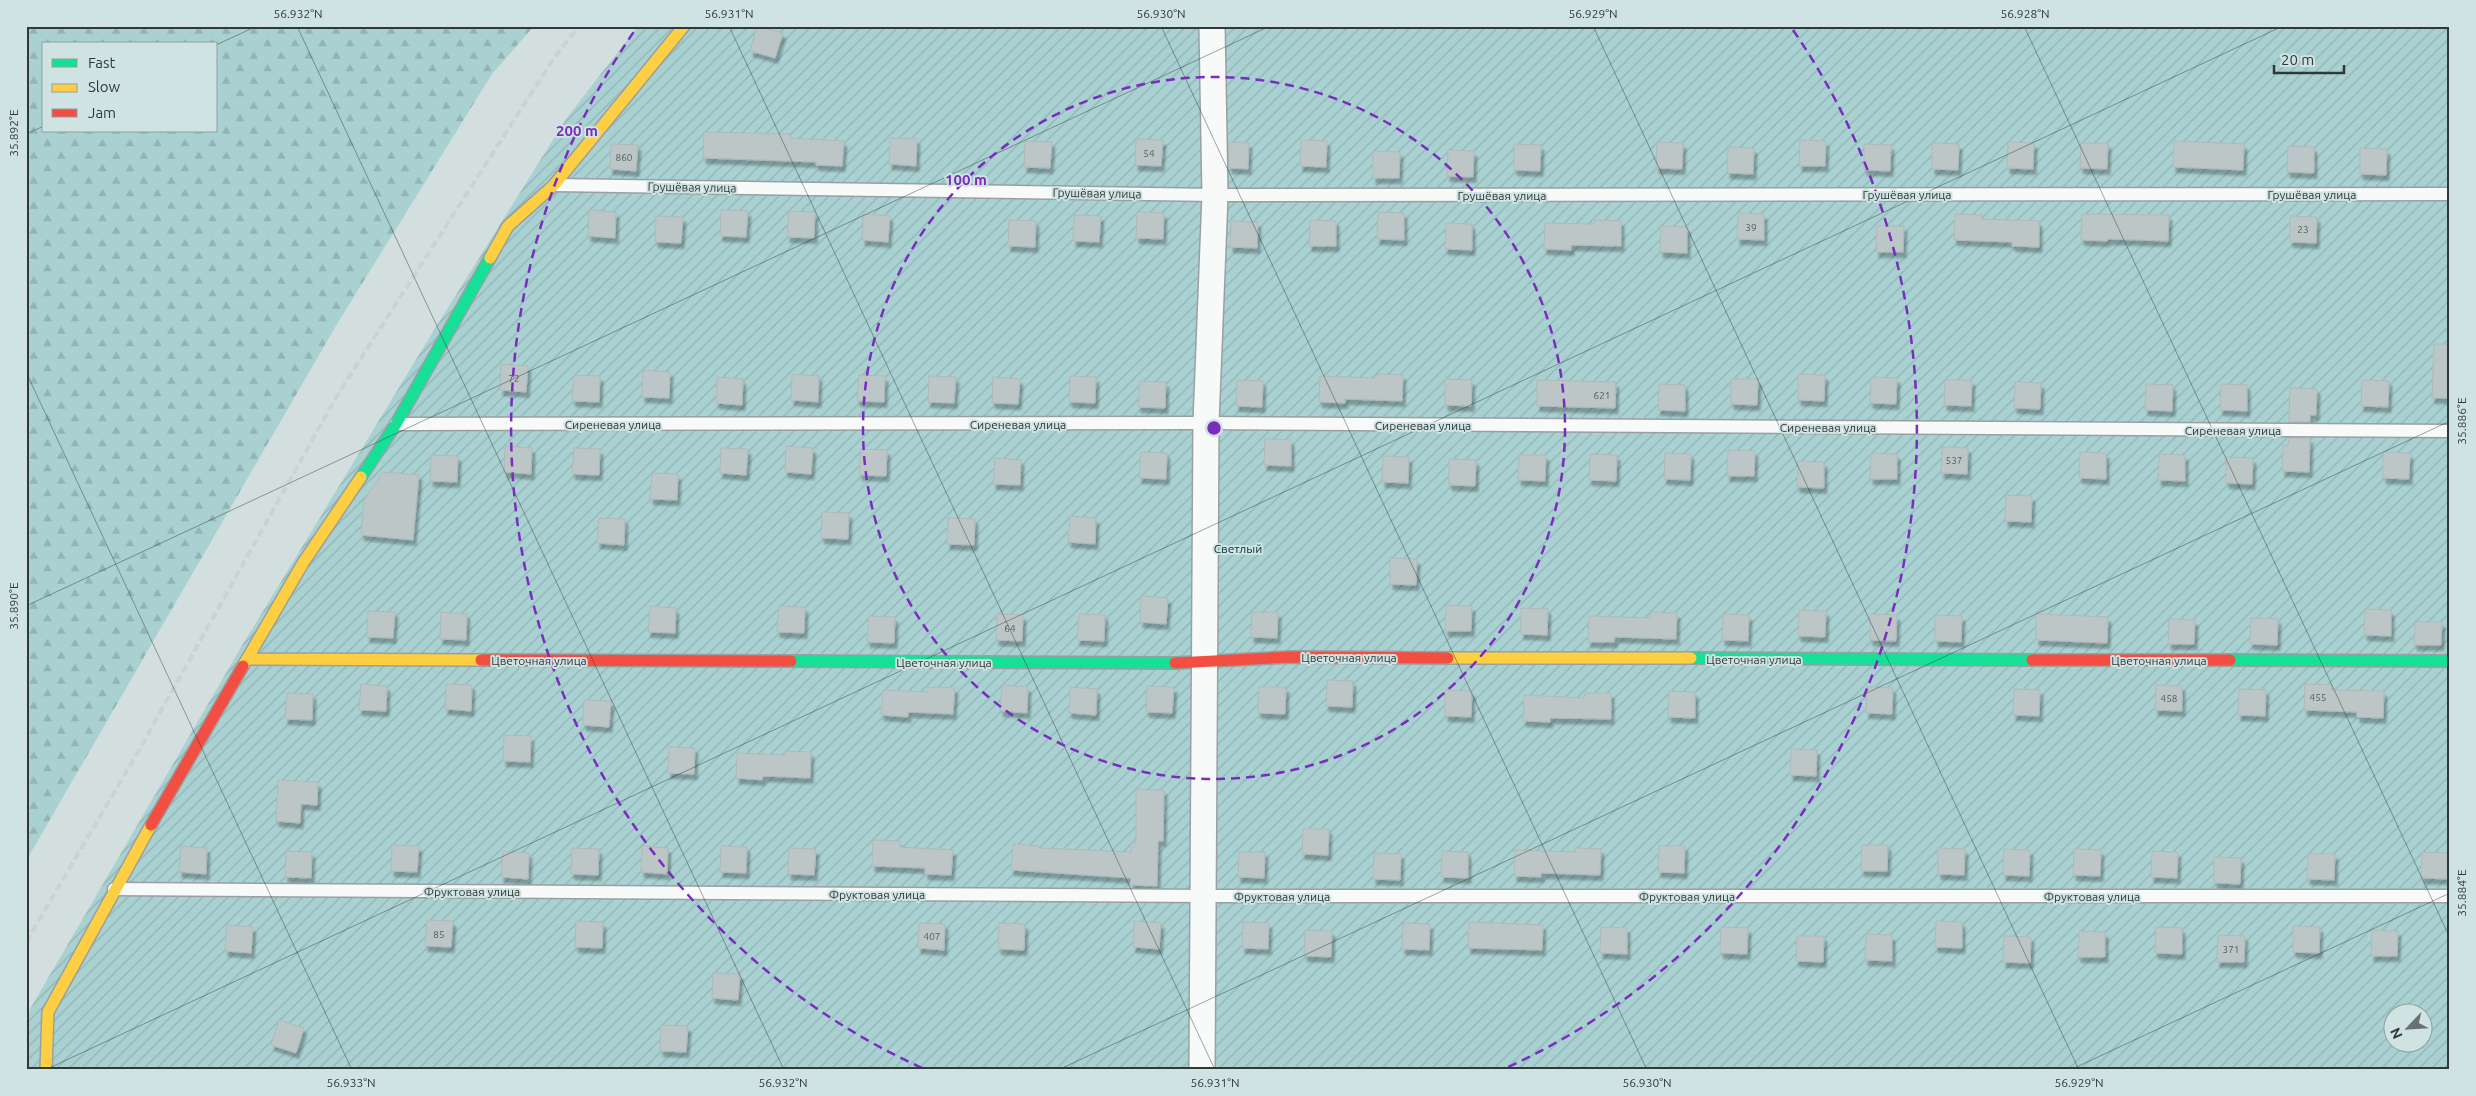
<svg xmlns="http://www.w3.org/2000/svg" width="2476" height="1096" font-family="Ubuntu,sans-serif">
<defs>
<pattern id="forest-firs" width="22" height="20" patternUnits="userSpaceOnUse" patternTransform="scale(1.25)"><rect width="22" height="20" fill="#a9d1d2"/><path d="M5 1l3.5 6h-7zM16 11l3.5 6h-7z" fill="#92b4b5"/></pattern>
<pattern id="garden-furrows" width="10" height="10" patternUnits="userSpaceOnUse" patternTransform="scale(1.25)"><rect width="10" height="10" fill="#a9d1d2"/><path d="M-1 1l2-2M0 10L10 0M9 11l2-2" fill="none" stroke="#92b4b5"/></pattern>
<filter id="shadow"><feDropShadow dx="3" dy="5.5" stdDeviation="1" flood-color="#0004"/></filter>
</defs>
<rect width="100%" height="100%" fill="#d3dede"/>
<path fill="url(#forest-firs)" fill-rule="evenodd" d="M 26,26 L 534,26 L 492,74 L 337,324 L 26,861 ZM 44,44 L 216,44 L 216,131 L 44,131 Z"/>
<path fill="url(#garden-furrows)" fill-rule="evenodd" d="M 638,26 L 2450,26 L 2450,1070 L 26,1070 L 26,1016 L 243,644 L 434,330 L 566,119 ZM 2394,1014 L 2424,1014 L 2424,1044 L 2394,1044 Z"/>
<path fill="#bdc6c6" stroke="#b0b9b9" filter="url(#shadow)" d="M 757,26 L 783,33 L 775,58 L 750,51 Z
M 704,132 L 790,134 L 790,138 L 844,141 L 842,166 L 816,165 L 816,162 L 703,158 Z
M 890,138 L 917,139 L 916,166 L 889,164 Z
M 1136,139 L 1163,140 L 1161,166 L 1135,165 Z
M 1301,140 L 1327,141 L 1326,167 L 1300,166 Z
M 1800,140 L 1826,141 L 1825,166 L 1799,166 Z
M 1025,141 L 1052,142 L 1050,168 L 1024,167 Z
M 2174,141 L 2244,144 L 2243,170 L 2173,167 Z
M 1228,142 L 1249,143 L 1248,169 L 1229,168 Z
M 1657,142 L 1683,143 L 1682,169 L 1656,168 Z
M 2008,142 L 2034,143 L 2033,169 L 2007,168 Z
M 1932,143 L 1959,144 L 1958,170 L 1932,169 Z
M 2081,143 L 2108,143 L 2107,169 L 2080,168 Z
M 611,144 L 638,145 L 636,171 L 610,169 Z
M 1514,144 L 1541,145 L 1540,171 L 1514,170 Z
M 1864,144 L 1891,145 L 1890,171 L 1864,170 Z
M 2288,146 L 2314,147 L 2314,173 L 2287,172 Z
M 1728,147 L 1754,148 L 1753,174 L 1727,173 Z
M 2360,148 L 2387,149 L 2386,175 L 2360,174 Z
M 1448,150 L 1474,151 L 1473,177 L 1447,176 Z
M 1373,151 L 1400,152 L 1399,178 L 1373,178 Z
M 589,210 L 616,212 L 615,238 L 588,236 Z
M 721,210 L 748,211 L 746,237 L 720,236 Z
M 789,211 L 815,212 L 814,238 L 787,237 Z
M 1137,212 L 1164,213 L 1163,239 L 1136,238 Z
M 1378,212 L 1404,213 L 1404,240 L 1377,239 Z
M 1738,213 L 1764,214 L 1764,240 L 1737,239 Z
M 863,214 L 890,216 L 888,242 L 862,240 Z
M 1955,214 L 1982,215 L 1981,219 L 2039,221 L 2039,247 L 2012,246 L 2012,242 L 1954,240 Z
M 2082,214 L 2169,215 L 2168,241 L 2108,239 L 2107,241 L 2081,240 Z
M 1074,215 L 1101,216 L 1099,242 L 1073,241 Z
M 656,216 L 683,217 L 681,243 L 655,242 Z
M 2290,216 L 2317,217 L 2316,243 L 2290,242 Z
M 1009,220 L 1036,221 L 1035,247 L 1008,246 Z
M 1310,220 L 1336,221 L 1336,246 L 1309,246 Z
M 1595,220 L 1621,221 L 1621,246 L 1571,245 L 1571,250 L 1544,249 L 1545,223 L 1595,224 Z
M 1231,221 L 1258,222 L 1257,248 L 1230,247 Z
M 1446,223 L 1472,224 L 1472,250 L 1445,249 Z
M 1661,226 L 1687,227 L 1687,253 L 1660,252 Z
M 1877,226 L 1904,226 L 1903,252 L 1876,252 Z
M 2434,344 L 2450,344 L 2450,398 L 2432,398 Z
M 501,364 L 528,366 L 526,392 L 500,390 Z
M 643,370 L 670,372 L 669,398 L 642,397 Z
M 792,374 L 819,376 L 818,402 L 791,400 Z
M 1377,374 L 1403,375 L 1402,401 L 1345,399 L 1345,403 L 1319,402 L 1320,376 L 1376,378 Z
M 1798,374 L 1825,375 L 1824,401 L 1798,400 Z
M 574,375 L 600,376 L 599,402 L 572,401 Z
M 859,375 L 885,376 L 884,402 L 857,401 Z
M 929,376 L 956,377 L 954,403 L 928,402 Z
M 1070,376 L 1096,377 L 1095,403 L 1069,402 Z
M 717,377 L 743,379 L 742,405 L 716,403 Z
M 993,377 L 1020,379 L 1018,404 L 992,403 Z
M 1871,377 L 1897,378 L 1896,404 L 1870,403 Z
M 1445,379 L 1472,380 L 1471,406 L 1445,405 Z
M 1731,379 L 1758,379 L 1757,405 L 1731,404 Z
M 1237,380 L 1263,381 L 1262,407 L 1236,406 Z
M 1537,380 L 1616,382 L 1615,408 L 1537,406 Z
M 1945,380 L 1972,380 L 1971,406 L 1944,405 Z
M 2362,380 L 2389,381 L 2388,407 L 2361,406 Z
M 1140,381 L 1166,382 L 1165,408 L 1138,407 Z
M 2015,382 L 2041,383 L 2040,409 L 2014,408 Z
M 1659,384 L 1685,385 L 1685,411 L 1658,410 Z
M 2146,384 L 2173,385 L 2172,411 L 2145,410 Z
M 2221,384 L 2247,385 L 2247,411 L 2220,410 Z
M 2290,388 L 2317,389 L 2316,415 L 2310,415 L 2310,422 L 2289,422 Z
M 2289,438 L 2310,438 L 2309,472 L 2282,471 L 2283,445 L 2288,446 Z
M 1265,439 L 1291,440 L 1291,466 L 1264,465 Z
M 505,446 L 532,448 L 531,474 L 504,472 Z
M 786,446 L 813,448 L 811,474 L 785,472 Z
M 1942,447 L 1968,448 L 1967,474 L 1941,473 Z
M 574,448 L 600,449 L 599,475 L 572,474 Z
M 721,448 L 748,449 L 746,475 L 720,473 Z
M 861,449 L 887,450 L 886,476 L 859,475 Z
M 1728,450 L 1755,451 L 1754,476 L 1727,476 Z
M 1141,452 L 1167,453 L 1166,479 L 1139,478 Z
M 2080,452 L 2106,453 L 2106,479 L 2079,478 Z
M 2383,452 L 2410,453 L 2409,479 L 2383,478 Z
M 1665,453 L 1691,454 L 1690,480 L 1664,479 Z
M 1871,453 L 1897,454 L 1897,479 L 1870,479 Z
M 1590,454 L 1617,455 L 1616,481 L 1589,480 Z
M 2159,454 L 2185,455 L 2185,481 L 2158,480 Z
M 431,455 L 458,456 L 457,482 L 430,481 Z
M 1519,455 L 1546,455 L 1545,481 L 1518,480 Z
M 1383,456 L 1409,457 L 1408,483 L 1382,482 Z
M 2226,457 L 2253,458 L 2252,484 L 2226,483 Z
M 995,458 L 1021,460 L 1020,485 L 993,484 Z
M 1449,459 L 1476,460 L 1475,486 L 1449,485 Z
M 1798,461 L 1824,462 L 1824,488 L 1797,487 Z
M 383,472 L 419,475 L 413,540 L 361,535 L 364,500 Z
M 652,473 L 678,474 L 677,500 L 650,499 Z
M 2006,495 L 2032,496 L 2031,522 L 2005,521 Z
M 822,512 L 849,513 L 848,539 L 821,538 Z
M 1070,516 L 1096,518 L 1095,544 L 1068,542 Z
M 599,518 L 625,519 L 624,545 L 597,543 Z
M 948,518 L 975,519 L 974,545 L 947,544 Z
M 1390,558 L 1417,559 L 1416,585 L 1390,584 Z
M 1141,596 L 1168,598 L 1166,624 L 1140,622 Z
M 1446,605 L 1472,606 L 1471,631 L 1445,631 Z
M 650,606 L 676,608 L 675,633 L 648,632 Z
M 779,606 L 805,607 L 804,633 L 777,632 Z
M 1521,608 L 1548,609 L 1547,635 L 1521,634 Z
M 2365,609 L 2391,610 L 2391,636 L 2364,635 Z
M 1799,610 L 1826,611 L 1825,637 L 1798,636 Z
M 368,611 L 395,612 L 393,638 L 367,637 Z
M 441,612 L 467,614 L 466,640 L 440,639 Z
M 1252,612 L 1278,612 L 1277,638 L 1251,637 Z
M 1650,612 L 1677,613 L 1676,639 L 1615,637 L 1614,642 L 1588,642 L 1589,616 L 1650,618 Z
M 997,614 L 1023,615 L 1022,641 L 996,640 Z
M 1079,614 L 1105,615 L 1104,641 L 1077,640 Z
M 1723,614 L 1749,615 L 1748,641 L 1722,640 Z
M 1870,614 L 1897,615 L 1896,641 L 1870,640 Z
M 2036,614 L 2108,617 L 2107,643 L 2036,640 Z
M 1935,615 L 1962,616 L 1961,642 L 1935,641 Z
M 869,616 L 895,617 L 894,643 L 867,642 Z
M 2251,618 L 2278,619 L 2277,645 L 2250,644 Z
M 2169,619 L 2195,620 L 2194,644 L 2168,644 Z
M 2415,622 L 2442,622 L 2441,645 L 2414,645 Z
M 1327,680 L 1353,681 L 1352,707 L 1326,706 Z
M 361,684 L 387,686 L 386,711 L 359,710 Z
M 446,684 L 472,685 L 471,711 L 445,709 Z
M 2305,684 L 2332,685 L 2331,690 L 2384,691 L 2383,718 L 2357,717 L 2357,712 L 2304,710 Z
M 1002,685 L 1028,687 L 1027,713 L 1000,711 Z
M 2156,685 L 2182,686 L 2182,711 L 2155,710 Z
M 1147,686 L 1174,687 L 1172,713 L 1146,712 Z
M 928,687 L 955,688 L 953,714 L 908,712 L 908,717 L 881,715 L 883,690 L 928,692 Z
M 1070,687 L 1097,689 L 1096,715 L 1069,713 Z
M 1259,687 L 1286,687 L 1285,714 L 1258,713 Z
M 1867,687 L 1893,688 L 1892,714 L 1866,713 Z
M 2014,689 L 2040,690 L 2039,716 L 2013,715 Z
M 2239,689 L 2266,690 L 2265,716 L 2238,715 Z
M 1445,690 L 1472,691 L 1471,717 L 1445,716 Z
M 1669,691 L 1695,692 L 1695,718 L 1668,717 Z
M 287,693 L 313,694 L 312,720 L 285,719 Z
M 1585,693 L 1611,693 L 1611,719 L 1550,718 L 1550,722 L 1523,721 L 1524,695 L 1584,698 Z
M 584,700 L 611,701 L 609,727 L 583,725 Z
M 504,735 L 531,736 L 530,762 L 503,761 Z
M 669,747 L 695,748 L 694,774 L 668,773 Z
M 1791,749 L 1817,750 L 1816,776 L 1790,775 Z
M 785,751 L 811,752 L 810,778 L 763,776 L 762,780 L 736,778 L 737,753 L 785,755 Z
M 278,780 L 318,782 L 317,805 L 301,804 L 300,823 L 276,821 Z
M 1136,789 L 1164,790 L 1163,841 L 1158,841 L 1157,886 L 1130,885 L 1131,878 L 1011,870 L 1013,844 L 1039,846 L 1039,848 L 1131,852 L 1131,843 L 1136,843 Z
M 1303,829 L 1329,829 L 1328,855 L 1302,854 Z
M 873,840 L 900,841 L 900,847 L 953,850 L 951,875 L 925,874 L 925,868 L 872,866 Z
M 392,845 L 419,846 L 417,872 L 391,871 Z
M 1862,845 L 1888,845 L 1887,871 L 1861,871 Z
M 181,846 L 207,848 L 206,874 L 179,872 Z
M 642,846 L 668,848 L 667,874 L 641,872 Z
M 721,846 L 747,847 L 746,873 L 720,872 Z
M 1659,846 L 1685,846 L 1684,873 L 1658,872 Z
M 572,848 L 599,849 L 598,875 L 571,874 Z
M 789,848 L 816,849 L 814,875 L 788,874 Z
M 1575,848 L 1601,849 L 1600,875 L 1541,873 L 1541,877 L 1514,876 L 1515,850 L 1575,852 Z
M 1938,848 L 1965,849 L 1964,875 L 1938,874 Z
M 2004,849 L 2030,850 L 2029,876 L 2003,875 Z
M 2074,849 L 2101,850 L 2100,876 L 2073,875 Z
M 286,851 L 312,852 L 311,878 L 285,877 Z
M 503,851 L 529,853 L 528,879 L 501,877 Z
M 1442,851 L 1468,852 L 1468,878 L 1441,877 Z
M 2152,851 L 2178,852 L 2177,878 L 2151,877 Z
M 1239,852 L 1265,852 L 1264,878 L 1238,877 Z
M 2422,852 L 2448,853 L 2448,879 L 2421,878 Z
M 1374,853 L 1401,854 L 1400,880 L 1373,879 Z
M 2308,854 L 2335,854 L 2334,880 L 2307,879 Z
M 2214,857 L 2241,858 L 2240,884 L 2214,883 Z
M 427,920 L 453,921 L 451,947 L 425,946 Z
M 576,921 L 603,922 L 602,948 L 575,947 Z
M 1134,921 L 1161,923 L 1159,949 L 1133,947 Z
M 1936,921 L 1962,922 L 1962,948 L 1935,947 Z
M 1243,922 L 1269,923 L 1268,949 L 1242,948 Z
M 1469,922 L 1543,925 L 1542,950 L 1468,948 Z
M 919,923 L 945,924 L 944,950 L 918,948 Z
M 999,923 L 1025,924 L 1024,950 L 998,949 Z
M 1403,923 L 1430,924 L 1429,950 L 1402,949 Z
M 227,925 L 253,927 L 251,953 L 225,951 Z
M 2293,926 L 2320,927 L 2319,953 L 2293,952 Z
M 1601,927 L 1627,928 L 1627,954 L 1600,953 Z
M 1721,927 L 1748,928 L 1747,954 L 1720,953 Z
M 2156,927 L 2182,928 L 2182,954 L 2155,953 Z
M 1305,930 L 1332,931 L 1331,957 L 1304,956 Z
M 2372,930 L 2398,931 L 2397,956 L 2371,956 Z
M 2079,931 L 2105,932 L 2105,957 L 2078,957 Z
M 1866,934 L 1892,935 L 1892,961 L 1865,960 Z
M 2218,935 L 2245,936 L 2244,962 L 2217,962 Z
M 1797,936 L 1824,936 L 1823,962 L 1796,961 Z
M 2004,936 L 2031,937 L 2030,963 L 2003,962 Z
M 713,973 L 740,974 L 738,1000 L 712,998 Z
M 279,1020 L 304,1028 L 296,1053 L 271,1045 Z
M 661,1025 L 688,1026 L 686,1052 L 660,1051 Z"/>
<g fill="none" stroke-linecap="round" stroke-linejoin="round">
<g stroke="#98a0a0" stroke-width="15">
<path id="lane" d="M 555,185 L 1215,195 L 2450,194
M 396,424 L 1206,423 L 2450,431
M 114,889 L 1204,896 L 2450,896"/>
</g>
<g stroke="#98a0a0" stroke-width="28">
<path id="street" d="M 1202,1070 L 1206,423 L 1215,195 L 1212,26"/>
</g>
<g stroke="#98a0a0" stroke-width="14">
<path id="fast" d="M 361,477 L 396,424 L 490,258
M 1691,658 L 2032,660
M 2230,660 L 2450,661
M 791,661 L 1175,663"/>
</g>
<g stroke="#98a0a0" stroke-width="14">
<path id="slow" d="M 490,258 L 508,226 L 554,185 L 684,26
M 1448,658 L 1691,658
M 248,659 L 481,660
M 243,666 L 303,563 L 361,477
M 46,1070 L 48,1012 L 151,825"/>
</g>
<g stroke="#98a0a0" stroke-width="14">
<path id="jam" d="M 481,660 L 791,661
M 2032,660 L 2230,660
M 1175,663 L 1291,657 L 1448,658
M 151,825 L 243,666"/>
</g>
<use href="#lane" stroke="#f8fafa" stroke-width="12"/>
<use href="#street" stroke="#f8fafa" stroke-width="25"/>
<use href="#fast" stroke="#16e098" stroke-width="11"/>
<use href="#slow" stroke="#ffcf43" stroke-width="11"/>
<use href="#jam" stroke="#f24e42" stroke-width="11"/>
<path stroke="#ced1d1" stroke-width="4" stroke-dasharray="8 4" stroke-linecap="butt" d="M 26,942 L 138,752 L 338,394 L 554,58 L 579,26"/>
</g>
<path fill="none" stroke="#303838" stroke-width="1" stroke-opacity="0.45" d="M 297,26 L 784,1070M 729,26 L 1215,1070M 1161,26 L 1647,1070M 1593,26 L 2079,1070M 2024,26 L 2450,938M 216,45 L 257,26M 26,134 L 44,126M 26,372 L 352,1070M 26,606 L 1270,26M 45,1070 L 2283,26M 1058,1070 L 2450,421M 2070,1070 L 2450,893"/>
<g fill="none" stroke="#7b2cbf" stroke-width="2.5" stroke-dasharray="9 6">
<circle cx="1214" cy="428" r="351"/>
<path d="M922 1068A703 703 0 0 1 635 30M1793 30A703 703 0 0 1 1506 1068"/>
</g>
<g text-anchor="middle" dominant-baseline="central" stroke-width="4" stroke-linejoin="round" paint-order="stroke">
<g font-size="10" fill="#535c5c">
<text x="1149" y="153">54</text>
<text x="624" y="157">860</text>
<text x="1751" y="227">39</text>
<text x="2303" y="229">23</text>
<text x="514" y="378">72</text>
<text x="1602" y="395">621</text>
<text x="1954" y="460">537</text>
<text x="1010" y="628">64</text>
<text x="2318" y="697">455</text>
<text x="2169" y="698">458</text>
<text x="439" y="934">85</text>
<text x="932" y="936">407</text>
<text x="2231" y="949">371</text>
</g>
<g font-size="12" fill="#303838" stroke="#cfe3e3">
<text transform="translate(692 187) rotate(1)">Грушёвая улица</text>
<text transform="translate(1097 193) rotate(1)">Грушёвая улица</text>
<text x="1907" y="194">Грушёвая улица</text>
<text x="2312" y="194">Грушёвая улица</text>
<text x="1502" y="195">Грушёвая улица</text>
<text x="613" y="424">Сиреневая улица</text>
<text x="1018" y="424">Сиреневая улица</text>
<text x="1423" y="425">Сиреневая улица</text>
<text x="1828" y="427">Сиреневая улица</text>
<text x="2233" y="430">Сиреневая улица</text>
<text x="1349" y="657">Цветочная улица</text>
<text x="1754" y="659">Цветочная улица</text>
<text x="539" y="660">Цветочная улица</text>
<text x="2159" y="660">Цветочная улица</text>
<text x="944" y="662">Цветочная улица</text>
<text x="472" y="891">Фруктовая улица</text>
<text x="877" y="894">Фруктовая улица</text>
<text x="1282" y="896">Фруктовая улица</text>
<text x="1687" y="896">Фруктовая улица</text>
<text x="2092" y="896">Фруктовая улица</text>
</g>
<g font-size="12" fill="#003133" stroke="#cfe3e3">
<text x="1238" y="548">Светлый</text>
</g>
</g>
<circle cx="1214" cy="428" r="8" fill="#7b2cbf" stroke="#cfe3e3" stroke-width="2.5"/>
<g font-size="15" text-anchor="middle" font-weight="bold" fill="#7b2cbf" stroke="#cfe3e3" stroke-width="4" stroke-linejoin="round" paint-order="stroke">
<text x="577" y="136">200 m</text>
<text x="966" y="185">100 m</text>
</g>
<rect width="2476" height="1096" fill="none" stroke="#cfe3e3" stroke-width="55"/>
<rect x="42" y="42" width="175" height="90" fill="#cfe3e3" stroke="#8f9f9f"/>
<rect x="52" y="59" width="25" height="8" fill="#16e098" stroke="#8f9f9f"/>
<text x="88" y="68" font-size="15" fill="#303838">Fast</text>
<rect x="52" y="84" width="25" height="8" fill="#ffcf43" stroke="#8f9f9f"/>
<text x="88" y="92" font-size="15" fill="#303838">Slow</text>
<rect x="52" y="109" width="25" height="8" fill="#f24e42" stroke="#8f9f9f"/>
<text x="88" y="118" font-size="15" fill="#303838">Jam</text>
<g transform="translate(2408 1028) rotate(245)"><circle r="24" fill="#cfe3e3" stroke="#8f9f9f"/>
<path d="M0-4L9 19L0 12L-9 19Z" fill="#697272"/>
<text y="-8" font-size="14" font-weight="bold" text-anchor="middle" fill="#303838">N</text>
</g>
<path d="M2274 65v8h70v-8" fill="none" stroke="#303838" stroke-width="2.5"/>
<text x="2281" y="65" font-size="15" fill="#303838" stroke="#cfe3e3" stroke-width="4" paint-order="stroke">20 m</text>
<rect x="28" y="28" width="2420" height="1040" fill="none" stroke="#303838" stroke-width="2"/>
<g font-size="12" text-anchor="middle" fill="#303838">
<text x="298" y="18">56.932°N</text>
<text x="729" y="18">56.931°N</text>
<text x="1161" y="18">56.930°N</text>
<text x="1593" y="18">56.929°N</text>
<text x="2025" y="18">56.928°N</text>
<text transform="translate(14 133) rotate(-90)" y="4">35.892°E</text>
<text transform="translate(2462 421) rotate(-90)" y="4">35.886°E</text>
<text transform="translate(14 606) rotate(-90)" y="4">35.890°E</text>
<text transform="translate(2462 893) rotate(-90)" y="4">35.884°E</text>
<text x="351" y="1087">56.933°N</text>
<text x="783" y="1087">56.932°N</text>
<text x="1215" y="1087">56.931°N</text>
<text x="1647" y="1087">56.930°N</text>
<text x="2079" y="1087">56.929°N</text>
</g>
</svg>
